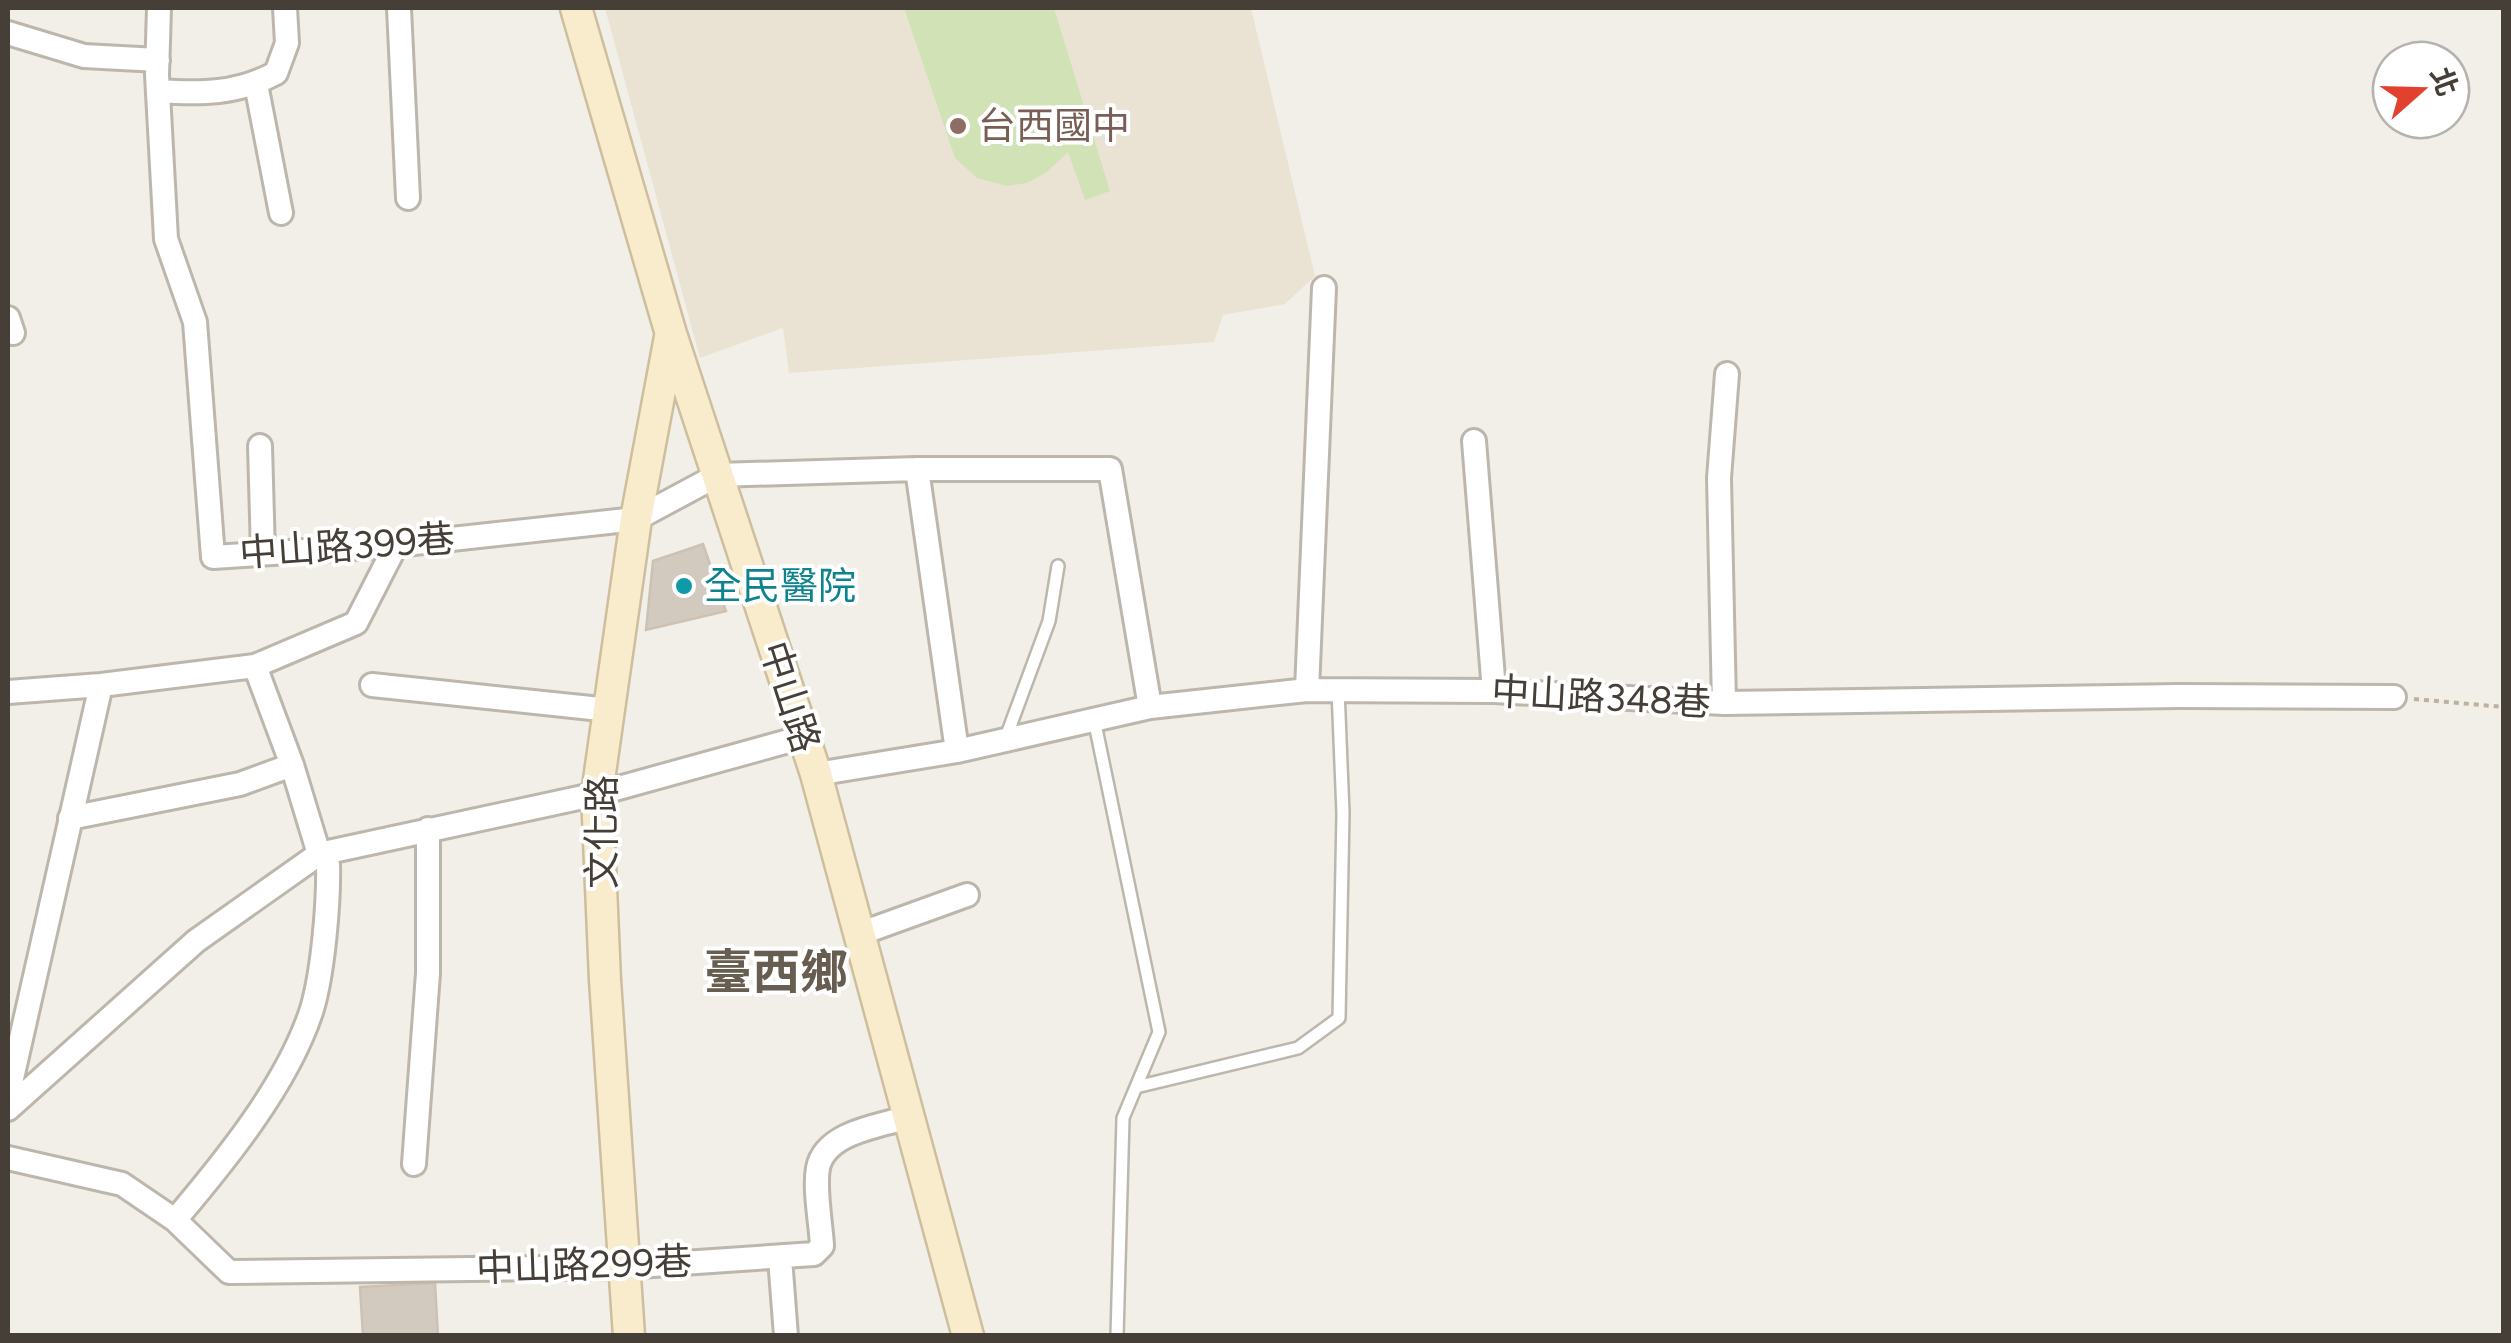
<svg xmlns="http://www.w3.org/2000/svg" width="2511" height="1343" font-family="Figtree,'Noto Sans TC',sans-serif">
<rect width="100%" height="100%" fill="#f2efe9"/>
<path fill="#eae3d4" d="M 605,8 L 1251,8 L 1315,276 L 1285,304 L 1223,315 L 1214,342 L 789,373 L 783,328 L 700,358 Z"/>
<path fill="#d1e2b6" d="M 904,8 L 1054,8 L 1110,191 L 1085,200 L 1068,152 L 1047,172 L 1027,183 L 1007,186 L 977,178 L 955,158 Z"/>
<path fill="#d3cabf" stroke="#cdc1b3" stroke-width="2.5" d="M 703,544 L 726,611 L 646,630 L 653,561 Z
M 435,1283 L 438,1336 L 363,1336 L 360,1287 Z"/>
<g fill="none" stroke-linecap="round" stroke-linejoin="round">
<g stroke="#bdb6ac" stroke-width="16">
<path id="lane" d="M 1094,719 L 1159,1032 L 1123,1118 L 1117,1336
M 1005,740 L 1049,621 L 1058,566
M 1136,1087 L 1298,1048 L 1339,1018 L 1343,813 L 1338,690"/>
</g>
<g stroke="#bdb6ac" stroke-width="28">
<path id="street" d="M 159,8 L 157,75 L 166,239 L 195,322 L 213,557 L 396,545 L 636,519 L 718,475 L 917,469 L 1110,469 L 1150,707
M 399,8 L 408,198
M 8,33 L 84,56 L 158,60
M 256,84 L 281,213
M 158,91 C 201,94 237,94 276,73 L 287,43 L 285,8
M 8,318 L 13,333
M 1474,441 L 1494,691
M 260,446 L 263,553
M 917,469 L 957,751
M 372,685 L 610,710
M 1307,690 L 1324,288
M 8,692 L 101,685 L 255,666 L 356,623 L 396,545
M 1724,703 L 1719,478 L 1727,374
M 816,774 L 957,751 L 1150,707 L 1307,690 L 1494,691 L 1724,703 L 2179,696 L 2394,697
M 70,818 L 240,784 L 292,765
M 859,934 L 967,895
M 8,1096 L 101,685
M 8,1109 L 196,941 L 319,854 L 597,794 L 803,737
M 8,1158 L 122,1184 L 175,1220 L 229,1272 L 624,1267 L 814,1254 L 822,1246 C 821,1224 814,1189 818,1168 C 825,1132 880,1126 909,1117
M 414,1164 L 428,973 L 428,829
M 175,1220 C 225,1161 288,1084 312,1009 C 323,972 329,902 328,864 L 319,854 L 292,765 L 255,666
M 780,1258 L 786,1336"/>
</g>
<g stroke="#cdbe9d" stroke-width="35">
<path id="secondary" d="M 576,8 L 671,334 L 816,774 L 968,1336
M 629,1336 L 605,980 L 597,794 L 636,519 L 670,337"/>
</g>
<path stroke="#bdb19f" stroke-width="4" stroke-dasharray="5 5" stroke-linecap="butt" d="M 2414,699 L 2504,707"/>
<use href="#lane" stroke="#fff" stroke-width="11"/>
<use href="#street" stroke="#fff" stroke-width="22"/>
<use href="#secondary" stroke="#f9eccd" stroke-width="30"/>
</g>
<circle fill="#8d6e63" stroke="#fff" stroke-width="4" cx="958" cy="126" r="10"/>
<circle fill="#0f9aa8" stroke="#fff" stroke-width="4" cx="684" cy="586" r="10"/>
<g text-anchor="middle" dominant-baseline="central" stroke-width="8" stroke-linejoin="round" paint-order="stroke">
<g font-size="38" fill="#785e54" stroke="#fff" text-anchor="start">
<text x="978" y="126">台西國中</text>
</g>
<g font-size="38" fill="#453f38" stroke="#fff">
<text transform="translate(347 546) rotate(-4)">中山路399巷</text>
<text transform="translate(790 697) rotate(72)">中山路</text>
<text transform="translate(1601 697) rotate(3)">中山路348巷</text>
<text transform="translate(602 832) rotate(-90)">文化路</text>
<text transform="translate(584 1265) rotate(-2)">中山路299巷</text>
</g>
<g font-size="38" fill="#0d838f" stroke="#fff" text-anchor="start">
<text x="704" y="586">全民醫院</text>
</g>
<g font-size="48" font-weight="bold" fill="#675d50" stroke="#fff">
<text x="776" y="972">臺西鄉</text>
</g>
</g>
<rect width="2511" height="1343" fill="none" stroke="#453f38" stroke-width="20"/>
<g transform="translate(2421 90) rotate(70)"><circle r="48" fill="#ffffff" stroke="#b5b2af" stroke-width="2.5"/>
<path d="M0-8L18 38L0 25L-18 38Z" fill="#e24130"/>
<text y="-15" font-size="28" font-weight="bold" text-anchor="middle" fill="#453f38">北</text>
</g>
</svg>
